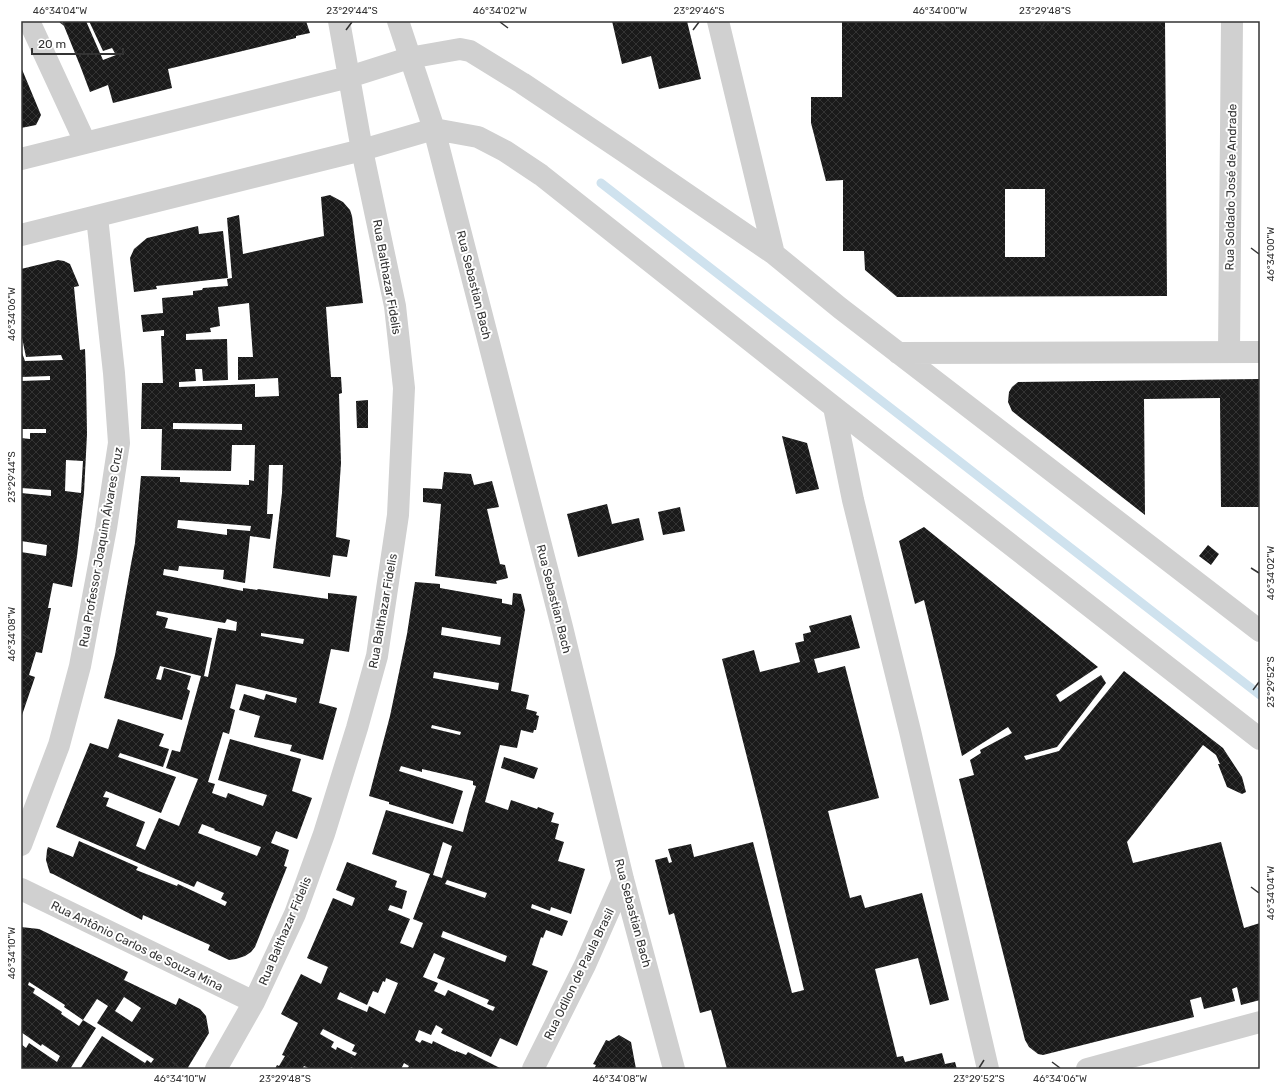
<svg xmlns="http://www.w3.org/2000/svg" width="1281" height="1090" font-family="Rubik,sans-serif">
<defs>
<pattern id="building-cross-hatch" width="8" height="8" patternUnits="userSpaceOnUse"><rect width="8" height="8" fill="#1a1a1a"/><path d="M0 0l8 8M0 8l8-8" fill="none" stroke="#333"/></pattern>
</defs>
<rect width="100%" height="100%" fill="#fff"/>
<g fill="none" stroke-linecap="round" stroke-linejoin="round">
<path stroke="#cfe2ee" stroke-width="9" d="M 601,183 L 1260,695"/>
</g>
<path fill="url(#building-cross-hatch)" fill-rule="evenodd" d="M 62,21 L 86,21 L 103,60 L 116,55 L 112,48 L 103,51 L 89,21 L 306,21 L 310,33 L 296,36 L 296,38 L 168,69 L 172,88 L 113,103 L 108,85 L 90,92 L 81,68 Z
M 612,21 L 687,21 L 701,79 L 659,89 L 651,56 L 622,64 Z
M 842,21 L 1165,21 L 1167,296 L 897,297 L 865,270 L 864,251 L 843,251 L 843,180 L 826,181 L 811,123 L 811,97 L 842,97 ZM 1005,189 L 1045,189 L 1045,257 L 1005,257 Z
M 21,67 L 41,115 L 36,125 L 21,128 Z
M 330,195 L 343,202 L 350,210 L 352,216 L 363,303 L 326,307 L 331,377 L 341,377 L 342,393 L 339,394 L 341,463 L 336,537 L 350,540 L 347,557 L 333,555 L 330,577 L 273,568 L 282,493 L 283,465 L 269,465 L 267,514 L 273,514 L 270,539 L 250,536 L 245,583 L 223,579 L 224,570 L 179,566 L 178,571 L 164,569 L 163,575 L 243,591 L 243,588 L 257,590 L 258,589 L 328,599 L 328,593 L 357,596 L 349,652 L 331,649 L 323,686 L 319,703 L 337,708 L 323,760 L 290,751 L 292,745 L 254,737 L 260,716 L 239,710 L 244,694 L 264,700 L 266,694 L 296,703 L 297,698 L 236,684 L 230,708 L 235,710 L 229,734 L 223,732 L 208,782 L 215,784 L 212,793 L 226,798 L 228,793 L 263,806 L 267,795 L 218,780 L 230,739 L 301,759 L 292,791 L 312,798 L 297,839 L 276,831 L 271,843 L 289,850 L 284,866 L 287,867 L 255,947 L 251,952 L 245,956 L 236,959 L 229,960 L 208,950 L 210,945 L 143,915 L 142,920 L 53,874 L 50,873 L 48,867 L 46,860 L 47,850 L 48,847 L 73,857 L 79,841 L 138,867 L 136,870 L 177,886 L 178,884 L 225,906 L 227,902 L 221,899 L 224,893 L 197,881 L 194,887 L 56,827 L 90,743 L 108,749 L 118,719 L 164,734 L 159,746 L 169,749 L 163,767 L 120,753 L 118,757 L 176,777 L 161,813 L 106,791 L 103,797 L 109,798 L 106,806 L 145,822 L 136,846 L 145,850 L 159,818 L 179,826 L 198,779 L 166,768 L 172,750 L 180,752 L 201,676 L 160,666 L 156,679 L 161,680 L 164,668 L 191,676 L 187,689 L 190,691 L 182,720 L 104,698 L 115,655 L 131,564 L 135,543 L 141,476 L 180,477 L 180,482 L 249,485 L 249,480 L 254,481 L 255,445 L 232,445 L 231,471 L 161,470 L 162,429 L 141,429 L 142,383 L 163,383 L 161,336 L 164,336 L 164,330 L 143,332 L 141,315 L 163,313 L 162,298 L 193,295 L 193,291 L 202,290 L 203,288 L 228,286 L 227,279 L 232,278 L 227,218 L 239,215 L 243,254 L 324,236 L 321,197 ZM 249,303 L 253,357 L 238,357 L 238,380 L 278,378 L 279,396 L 255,397 L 255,384 L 179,387 L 179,382 L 196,381 L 195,369 L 202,369 L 203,381 L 228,380 L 227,339 L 186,340 L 186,334 L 211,332 L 210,328 L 220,326 L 218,307 ZM 173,423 L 242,424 L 242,430 L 173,429 ZM 178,520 L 251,526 L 250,531 L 227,529 L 227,535 L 177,528 ZM 157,611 L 225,623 L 227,619 L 237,622 L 236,631 L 218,628 L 208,677 L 204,676 L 212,638 L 165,628 L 168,618 L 156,615 ZM 261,633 L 304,639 L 303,644 L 261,636 ZM 202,824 L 215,829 L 214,830 L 261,847 L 257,856 L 198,833 Z
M 198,226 L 199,234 L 223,231 L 228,278 L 156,286 L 157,289 L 134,292 L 130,258 L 134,249 L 147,238 Z
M 58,260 L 64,261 L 70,264 L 78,283 L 79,286 L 74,287 L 80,350 L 85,349 L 86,375 L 87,434 L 84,493 L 77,556 L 72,587 L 53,583 L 48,608 L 51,608 L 42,653 L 36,652 L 29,675 L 35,677 L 21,718 L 21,552 L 46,556 L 47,545 L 21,541 L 21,493 L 51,496 L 51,490 L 21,488 L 21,438 L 30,439 L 30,433 L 46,433 L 46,429 L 21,429 L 21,381 L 50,380 L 50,376 L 21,377 L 21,350 L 25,361 L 63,360 L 61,355 L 26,357 L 21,333 L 21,269 ZM 66,460 L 83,461 L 81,493 L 65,491 Z
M 1260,379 L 1260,507 L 1221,507 L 1220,398 L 1144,399 L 1145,515 L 1012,411 L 1008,402 L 1009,392 L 1012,387 L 1018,382 Z
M 368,400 L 368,428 L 357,428 L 356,401 Z
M 782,436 L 807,443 L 819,489 L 796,494 Z
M 444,472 L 471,474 L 474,485 L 492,481 L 499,507 L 487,509 L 500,564 L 505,565 L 508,578 L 496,581 L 497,584 L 435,576 L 441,504 L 423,502 L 423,488 L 442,489 Z
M 607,504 L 612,524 L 639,518 L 644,540 L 578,557 L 567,514 Z
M 680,507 L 685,531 L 663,535 L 658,512 Z
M 924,527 L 1098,667 L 1056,695 L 1060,702 L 1101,675 L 1106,683 L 1057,747 L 1024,756 L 1026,760 L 1059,751 L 1124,671 L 1223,748 L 1242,777 L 1246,792 L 1242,794 L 1227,787 L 1218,764 L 1220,764 L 1216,755 L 1203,745 L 1127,842 L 1133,863 L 1221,842 L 1244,928 L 1260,923 L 1260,1000 L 1241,1005 L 1237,987 L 1232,989 L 1235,1001 L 1204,1009 L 1201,997 L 1190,1000 L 1194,1017 L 1043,1055 L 1038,1054 L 1029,1047 L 1025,1040 L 959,779 L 974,775 L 970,760 L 981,753 L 980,750 L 1012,733 L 1008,727 L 962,756 L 924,600 L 915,604 L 899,541 Z
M 1208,545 L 1219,554 L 1211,565 L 1199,556 Z
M 415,582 L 440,584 L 440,588 L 502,599 L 502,603 L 512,605 L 513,593 L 521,594 L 525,610 L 511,691 L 529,695 L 526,709 L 537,712 L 536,715 L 539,716 L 536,730 L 534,730 L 533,733 L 521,730 L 517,748 L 500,745 L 485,802 L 508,810 L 511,800 L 537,809 L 538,807 L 554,813 L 551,822 L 559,824 L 555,839 L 564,842 L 558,861 L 585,869 L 571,914 L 551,907 L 550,911 L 532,904 L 531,908 L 568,921 L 562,936 L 546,930 L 543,938 L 541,937 L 532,965 L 548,971 L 517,1046 L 500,1038 L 491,1057 L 441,1033 L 443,1029 L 436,1025 L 431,1035 L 419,1030 L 415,1040 L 420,1043 L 422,1040 L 432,1044 L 433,1041 L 456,1052 L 456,1051 L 466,1055 L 468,1052 L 502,1069 L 407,1069 L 409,1066 L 404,1063 L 401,1069 L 355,1069 L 351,1067 L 350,1069 L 311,1069 L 304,1066 L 302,1069 L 275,1069 L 277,1065 L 279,1066 L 285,1056 L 282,1055 L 298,1023 L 281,1014 L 301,974 L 321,984 L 328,967 L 307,958 L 333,898 L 352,906 L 355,898 L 336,890 L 347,862 L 397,881 L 395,887 L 407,891 L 402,909 L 390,905 L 388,910 L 410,919 L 400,943 L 413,948 L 423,923 L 413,919 L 430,874 L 372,854 L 386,810 L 463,832 L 469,809 L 476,786 L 473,785 L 473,781 L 422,769 L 422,772 L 401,766 L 399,771 L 463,791 L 453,824 L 389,804 L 389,802 L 369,796 L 390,716 L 407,634 ZM 442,627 L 501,637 L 500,645 L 441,635 ZM 434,672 L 499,683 L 498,690 L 433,678 ZM 432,725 L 461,732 L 460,735 L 431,728 ZM 443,842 L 452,846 L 442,878 L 433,875 ZM 447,880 L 487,893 L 485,898 L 445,884 ZM 443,931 L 507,956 L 505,962 L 441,937 ZM 434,953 L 445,958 L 437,978 L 489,1000 L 487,1004 L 495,1007 L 493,1011 L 448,990 L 445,996 L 434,991 L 438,983 L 423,977 ZM 386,978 L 398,983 L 385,1014 L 369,1006 L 367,1012 L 337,999 L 340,992 L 367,1005 L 373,991 L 378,993 L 383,981 L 385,982 ZM 323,1029 L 355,1045 L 352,1051 L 357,1053 L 355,1056 L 337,1047 L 336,1050 L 331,1047 L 334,1042 L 320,1034 Z
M 851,615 L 860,648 L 814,659 L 818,673 L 845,666 L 879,798 L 828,811 L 850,898 L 861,895 L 865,908 L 922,893 L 949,1000 L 930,1005 L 918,958 L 875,969 L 897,1057 L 903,1056 L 905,1062 L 942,1053 L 945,1064 L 955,1062 L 957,1069 L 727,1069 L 711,1010 L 700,1013 L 674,913 L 669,915 L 655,860 L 667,857 L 669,863 L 672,862 L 668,849 L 691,844 L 694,857 L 753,842 L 792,993 L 804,990 L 765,828 L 722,659 L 754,650 L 760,672 L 800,662 L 795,643 L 804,641 L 803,634 L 811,632 L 809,626 Z
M 504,757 L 538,768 L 534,779 L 501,768 Z
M 21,927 L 39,929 L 128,972 L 124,980 L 176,1005 L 179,998 L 200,1009 L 206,1016 L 209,1033 L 187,1069 L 80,1069 L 102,1036 L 145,1063 L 147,1060 L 151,1063 L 154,1059 L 97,1023 L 108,1006 L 97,999 L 83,1020 L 64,1007 L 65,1005 L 29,982 L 28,985 L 35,989 L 33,993 L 62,1012 L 61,1014 L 79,1026 L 83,1020 L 96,1028 L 70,1069 L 21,1069 L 21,1044 L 26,1048 L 29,1043 L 57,1062 L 60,1056 L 42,1044 L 41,1046 L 21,1032 ZM 124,997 L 141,1008 L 132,1022 L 115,1011 Z
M 619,1035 L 631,1042 L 636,1069 L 594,1069 L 596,1065 L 593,1064 L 606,1040 L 609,1041 Z"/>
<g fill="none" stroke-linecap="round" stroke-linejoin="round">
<path stroke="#d0d0d0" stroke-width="22" d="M 29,21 L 85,142
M 398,21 L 434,129 L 562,627 L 623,879 L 674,1069
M 718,21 L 774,254
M 21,159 L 349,77 L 409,58 L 460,49 L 470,51 L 522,83 L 625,152 L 774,254 L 840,308 L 1260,631
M 21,235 L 362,150 L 434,129 L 478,137 L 505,151 L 541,175 L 834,407 L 1260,739
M 1229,352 L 1232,21
M 898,353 L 1260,352
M 834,407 L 853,500 L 910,731 L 988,1069
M 21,845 L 59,745 L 80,666 L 106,528 L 119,443 L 114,373 L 97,217
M 21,889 L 254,1002
M 216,1069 L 254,1002 L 295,914 L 324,834 L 357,728 L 377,656 L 398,515 L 404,388 L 395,306 L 362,150 L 339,21
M 533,1069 L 585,965 L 623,879
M 1087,1069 L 1260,1022"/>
</g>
<path fill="none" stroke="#333" stroke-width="1.5" d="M 60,22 L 68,28M 500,22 L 508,28M 940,22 L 948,28M 346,30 L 352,22M 693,30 L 699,22M 1040,30 L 1045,22M 1251,248 L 1259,254M 22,314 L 30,320M 22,477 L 28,469M 1251,568 L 1259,573M 22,634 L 30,639M 1253,690 L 1259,682M 1251,887 L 1259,893M 22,953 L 30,959M 172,1062 L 180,1068M 612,1062 L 620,1068M 1052,1062 L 1060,1068M 285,1068 L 291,1060M 979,1068 L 984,1060"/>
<g text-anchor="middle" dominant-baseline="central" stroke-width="4" stroke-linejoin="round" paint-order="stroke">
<g font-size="12" fill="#333" stroke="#fff">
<text transform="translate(1231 187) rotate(-89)">Rua Soldado José de Andrade</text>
<text transform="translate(387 277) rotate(80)">Rua Balthazar Fidelis</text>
<text transform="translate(474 285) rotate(76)">Rua Sebastian Bach</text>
<text transform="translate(101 547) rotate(-80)">Rua Professor Joaquim Álvares Cruz</text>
<text transform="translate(554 599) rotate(76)">Rua Sebastian Bach</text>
<text transform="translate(383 611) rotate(-80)">Rua Balthazar Fidelis</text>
<text transform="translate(633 913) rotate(75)">Rua Sebastian Bach</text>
<text transform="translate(285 931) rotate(-67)">Rua Balthazar Fidelis</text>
<text transform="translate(137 946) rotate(26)">Rua Antônio Carlos de Souza Mina</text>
<text transform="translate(579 974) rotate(-64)">Rua Odilon de Paula Brasil</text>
</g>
</g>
<rect width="1281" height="1090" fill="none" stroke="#ffffff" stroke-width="44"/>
<path d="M32 48v6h91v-6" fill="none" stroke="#333333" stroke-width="2"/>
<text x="38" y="48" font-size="12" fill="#333333" stroke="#ffffff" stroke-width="3" paint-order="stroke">20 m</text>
<rect x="22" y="22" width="1237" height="1046" fill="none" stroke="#333" stroke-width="1.5"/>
<g font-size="10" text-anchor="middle" fill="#333">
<text x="60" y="14">46°34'04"W</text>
<text x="352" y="14">23°29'44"S</text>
<text x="500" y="14">46°34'02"W</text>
<text x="699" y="14">23°29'46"S</text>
<text x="940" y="14">46°34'00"W</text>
<text x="1045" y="14">23°29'48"S</text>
<text transform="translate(1270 254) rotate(-90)" y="4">46°34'00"W</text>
<text transform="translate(11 314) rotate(-90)" y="4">46°34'06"W</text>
<text transform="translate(11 477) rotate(-90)" y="4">23°29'44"S</text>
<text transform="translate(1270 573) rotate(-90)" y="4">46°34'02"W</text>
<text transform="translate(11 634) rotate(-90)" y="4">46°34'08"W</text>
<text transform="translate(1270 682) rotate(-90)" y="4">23°29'52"S</text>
<text transform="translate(1270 893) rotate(-90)" y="4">46°34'04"W</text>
<text transform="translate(11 953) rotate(-90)" y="4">46°34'10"W</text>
<text x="180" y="1082">46°34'10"W</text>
<text x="285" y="1082">23°29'48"S</text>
<text x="620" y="1082">46°34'08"W</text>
<text x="979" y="1082">23°29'52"S</text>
<text x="1060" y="1082">46°34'06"W</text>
</g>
</svg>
